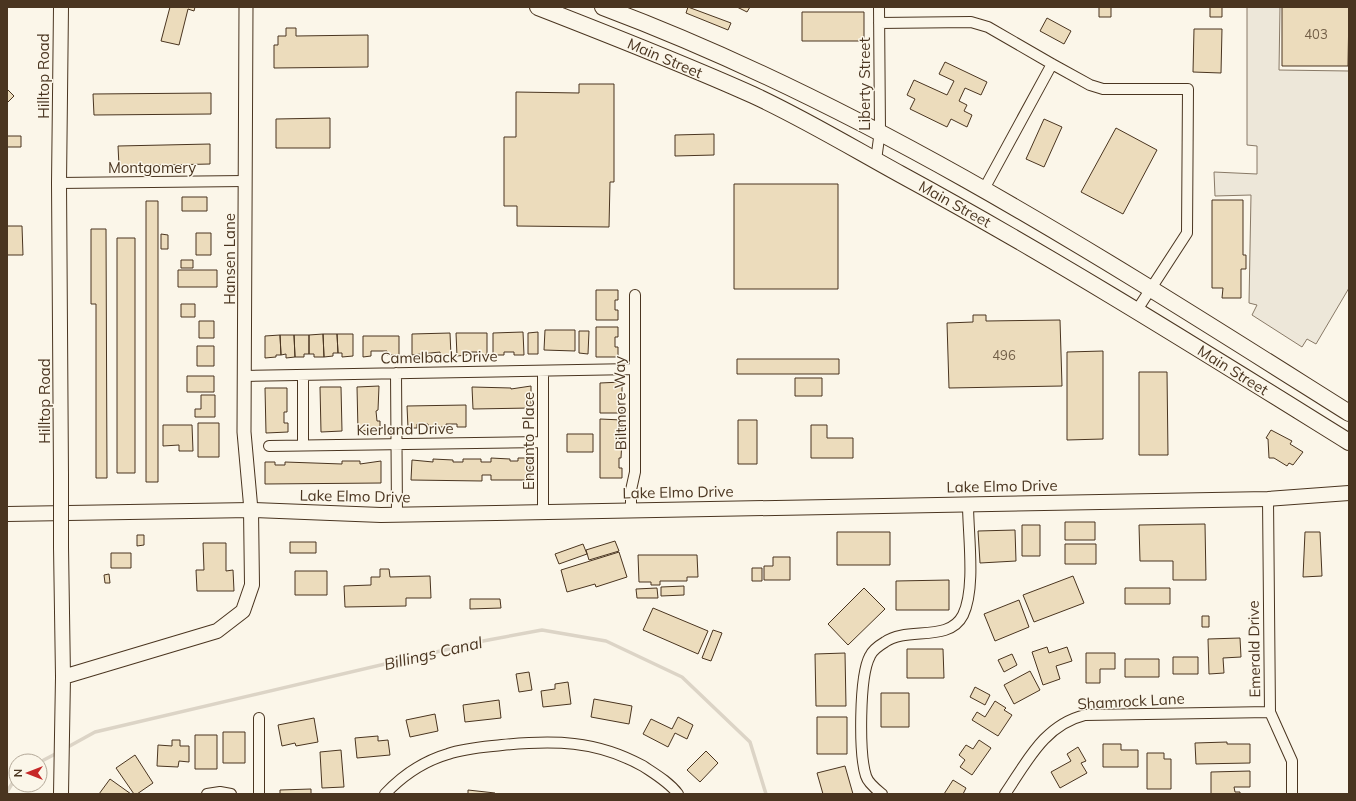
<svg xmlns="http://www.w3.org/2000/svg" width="1356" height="801" font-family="Mulish,sans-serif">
<rect width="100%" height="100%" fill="#fbf6e9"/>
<path fill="#ede7d9" stroke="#887966" d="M 1247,7 L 1280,7 L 1279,70 L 1349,71 L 1349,288 L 1316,344 L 1307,339 L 1302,347 L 1252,315 L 1257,305 L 1249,303 L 1251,195 L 1215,196 L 1214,172 L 1257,174 L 1257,146 L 1247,145 Z"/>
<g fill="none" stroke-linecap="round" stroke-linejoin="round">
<path stroke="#dcd4c6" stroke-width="3.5" d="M 66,748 L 95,732 L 483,641 L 542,630 L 606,641 L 682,677 L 750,742 L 766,794
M 40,762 L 59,752
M 7,792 L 16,777"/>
</g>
<path fill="#ecdcbc" stroke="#4a3520" d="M 170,7 L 195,7 L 194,11 L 188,9 L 179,45 L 161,41 Z
M 688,7 L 731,23 L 728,30 L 686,13 Z
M 737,7 L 750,7 L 747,12 Z
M 1099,7 L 1111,7 L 1111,17 L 1099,17 Z
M 1210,7 L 1222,7 L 1222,17 L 1210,17 Z
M 1282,7 L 1349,7 L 1348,66 L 1282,66 Z
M 802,12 L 864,12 L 864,41 L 802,41 Z
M 1047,18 L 1071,31 L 1064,44 L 1040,31 Z
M 286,28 L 296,28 L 296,36 L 368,35 L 368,67 L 274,68 L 274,45 L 278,45 L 278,36 L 286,36 Z
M 1194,29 L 1222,29 L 1221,73 L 1193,72 Z
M 945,62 L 987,82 L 981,95 L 965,88 L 959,101 L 967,105 L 964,111 L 972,115 L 967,127 L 951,119 L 947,127 L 910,109 L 915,99 L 907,95 L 914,80 L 947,95 L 954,81 L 939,74 Z
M 579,84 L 614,84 L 614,182 L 610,182 L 609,227 L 517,226 L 517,206 L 504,206 L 504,137 L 516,137 L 516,92 L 579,93 Z
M 7,89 L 14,96 L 7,103 Z
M 211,93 L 211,114 L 94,115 L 93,94 Z
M 330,118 L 330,148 L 276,148 L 276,119 Z
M 1044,119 L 1062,127 L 1044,167 L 1026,159 Z
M 1116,128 L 1157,150 L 1123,214 L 1081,192 Z
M 714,134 L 714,155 L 675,156 L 675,135 Z
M 7,136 L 21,136 L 21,147 L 7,147 Z
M 210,144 L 210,164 L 119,166 L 118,146 Z
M 734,184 L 838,184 L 838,289 L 734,289 Z
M 182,197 L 207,197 L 207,211 L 182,211 Z
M 1212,200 L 1243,200 L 1243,255 L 1246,255 L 1246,269 L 1241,269 L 1241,298 L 1222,298 L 1223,288 L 1212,288 Z
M 146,201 L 158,201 L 158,482 L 146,482 Z
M 7,226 L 22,226 L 23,255 L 7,255 Z
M 91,229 L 106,229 L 107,478 L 96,478 L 96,304 L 91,304 Z
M 196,233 L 211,233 L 211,255 L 196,255 Z
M 161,234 L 168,235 L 168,249 L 161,249 Z
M 117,238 L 135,238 L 135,473 L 117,473 Z
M 181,260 L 193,260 L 193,268 L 181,268 Z
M 178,270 L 217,270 L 217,287 L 178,287 Z
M 596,290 L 618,290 L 618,300 L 615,300 L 615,310 L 618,310 L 618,320 L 596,320 Z
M 181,304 L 195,304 L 195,317 L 181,317 Z
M 973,315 L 986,315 L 986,321 L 1060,320 L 1062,386 L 949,388 L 947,323 L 973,322 Z
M 199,321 L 214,321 L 214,338 L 199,338 Z
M 596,327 L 618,327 L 618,337 L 615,337 L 615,347 L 618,347 L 618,357 L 596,357 Z
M 545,330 L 575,330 L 575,351 L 544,350 Z
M 579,331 L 589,331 L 588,354 L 579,353 Z
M 523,332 L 524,355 L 514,355 L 514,352 L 504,352 L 504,355 L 493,355 L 493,333 Z
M 538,332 L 538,354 L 528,354 L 528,333 Z
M 450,333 L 451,356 L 440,356 L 440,352 L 412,355 L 412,334 Z
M 456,333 L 487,333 L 487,355 L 477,355 L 477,352 L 467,352 L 467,355 L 457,356 Z
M 323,334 L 324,357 L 314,357 L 314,354 L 309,354 L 309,335 Z
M 323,334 L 337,334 L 338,353 L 333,353 L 333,356 L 324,357 Z
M 337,334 L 353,334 L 353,356 L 342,357 L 342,353 L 338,353 Z
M 280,335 L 281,355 L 276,355 L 276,357 L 265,358 L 265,336 Z
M 280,335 L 294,335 L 295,357 L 286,358 L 286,354 L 281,355 Z
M 294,335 L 309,335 L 309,354 L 304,354 L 304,357 L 295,357 Z
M 363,336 L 399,336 L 399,355 L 387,355 L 387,351 L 371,351 L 371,356 L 363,357 Z
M 197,346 L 214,346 L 214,366 L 197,366 Z
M 1103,351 L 1103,439 L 1067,440 L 1067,352 Z
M 737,359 L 839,359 L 839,374 L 737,374 Z
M 1139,372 L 1167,372 L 1168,455 L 1139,455 Z
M 187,376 L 214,376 L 214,392 L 187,392 Z
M 795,378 L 822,378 L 822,396 L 795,396 Z
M 622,382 L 622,393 L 619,393 L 619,403 L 622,403 L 622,413 L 600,413 L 600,383 Z
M 379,386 L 378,410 L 376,411 L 377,421 L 380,421 L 380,430 L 358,431 L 357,387 Z
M 531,386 L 531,408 L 473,409 L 472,387 L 511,388 L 511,389 Z
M 320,387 L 341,387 L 342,431 L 321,432 Z
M 265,388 L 287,388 L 287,412 L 284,412 L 284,423 L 288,423 L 288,432 L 266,433 Z
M 201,395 L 215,395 L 215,417 L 195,417 L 195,409 L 201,409 Z
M 466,405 L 466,427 L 457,427 L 457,424 L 446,424 L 446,427 L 428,427 L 428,424 L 417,424 L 417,428 L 408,428 L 407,406 Z
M 600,419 L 622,420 L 622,429 L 619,429 L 619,439 L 622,439 L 621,458 L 619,458 L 619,468 L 622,468 L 622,478 L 600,478 Z
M 738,420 L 757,420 L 757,464 L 738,464 Z
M 198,423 L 219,423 L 219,457 L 198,457 Z
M 163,425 L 192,425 L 193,451 L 179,451 L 179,445 L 163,446 Z
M 811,425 L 827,425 L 827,438 L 853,438 L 853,458 L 811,458 Z
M 1271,430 L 1292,441 L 1290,444 L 1303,452 L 1293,465 L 1289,463 L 1287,466 L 1274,458 L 1269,458 L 1268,439 L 1266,438 Z
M 567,434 L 593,434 L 593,452 L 567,452 Z
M 491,458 L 510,459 L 510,461 L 518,461 L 518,458 L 530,458 L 530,480 L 491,480 L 491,475 L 482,475 L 482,481 L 411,480 L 412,460 L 433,462 L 433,459 L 453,460 L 453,462 L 463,462 L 463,459 L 481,459 L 481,462 L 491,462 Z
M 342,461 L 360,461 L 360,464 L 381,461 L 381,483 L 265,484 L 265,462 L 275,462 L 275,465 L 285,465 L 285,462 L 342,464 Z
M 1065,522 L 1095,522 L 1095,540 L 1065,540 Z
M 1205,524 L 1206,580 L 1173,580 L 1173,561 L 1140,561 L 1139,525 Z
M 1022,525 L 1040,525 L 1040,556 L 1022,556 Z
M 1015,530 L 1016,561 L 980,563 L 978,531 Z
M 837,532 L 890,532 L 890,565 L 837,565 Z
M 1305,532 L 1320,532 L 1322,576 L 1303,577 Z
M 137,535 L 144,535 L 144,545 L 137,546 Z
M 615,541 L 619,551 L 589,560 L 586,550 Z
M 290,542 L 316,542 L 316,553 L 290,553 Z
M 203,543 L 226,543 L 226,571 L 233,570 L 234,591 L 197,591 L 196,570 L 204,570 Z
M 583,544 L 587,554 L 559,564 L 555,554 Z
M 1065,544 L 1096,544 L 1096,564 L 1065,564 Z
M 619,552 L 627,577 L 596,587 L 595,584 L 567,592 L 561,570 Z
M 111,553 L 131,553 L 131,568 L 111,568 Z
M 638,555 L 697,555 L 698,577 L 687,577 L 687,581 L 660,581 L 660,585 L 651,585 L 651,582 L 639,582 Z
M 773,557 L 790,557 L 790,580 L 764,580 L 764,566 L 773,566 Z
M 752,568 L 762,568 L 762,581 L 752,581 Z
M 380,569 L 389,569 L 390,577 L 430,576 L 431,598 L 406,598 L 406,606 L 345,607 L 344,586 L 371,585 L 371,577 L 380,577 Z
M 295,571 L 327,571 L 327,595 L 295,595 Z
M 109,574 L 110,583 L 105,583 L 104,575 Z
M 1073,576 L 1084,603 L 1034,622 L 1023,595 Z
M 949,580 L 949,610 L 896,610 L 896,581 Z
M 684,586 L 684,595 L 661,596 L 661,587 Z
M 657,588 L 658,598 L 637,598 L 636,589 Z
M 864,588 L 885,609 L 848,645 L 828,624 Z
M 1125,588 L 1170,588 L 1170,604 L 1125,604 Z
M 470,599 L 500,599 L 501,608 L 470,609 Z
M 1019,600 L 1029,627 L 995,641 L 984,614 Z
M 653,608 L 708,631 L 698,654 L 643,630 Z
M 1202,616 L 1209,616 L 1209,627 L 1202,627 Z
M 713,630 L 722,633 L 711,661 L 702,658 Z
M 1240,638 L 1241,657 L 1223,658 L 1224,673 L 1209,674 L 1208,639 Z
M 1047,647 L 1049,653 L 1067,647 L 1072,661 L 1056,666 L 1060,679 L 1043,685 L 1032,652 Z
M 907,649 L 943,649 L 944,678 L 907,678 Z
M 845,653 L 846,706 L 816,706 L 815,654 Z
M 1086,653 L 1115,653 L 1115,669 L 1100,669 L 1100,683 L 1086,683 Z
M 1012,654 L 1017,665 L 1004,672 L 998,660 Z
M 1173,657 L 1198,657 L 1198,674 L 1173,674 Z
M 1125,659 L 1159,659 L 1159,677 L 1125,677 Z
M 1030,671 L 1040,690 L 1014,704 L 1004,685 Z
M 529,672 L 532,690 L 519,692 L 516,674 Z
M 568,682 L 571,704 L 543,707 L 541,691 L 555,689 L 555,684 Z
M 975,687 L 990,695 L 985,705 L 970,697 Z
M 881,693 L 909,693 L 909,727 L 881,727 Z
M 594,699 L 632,706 L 629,724 L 591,717 Z
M 499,700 L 501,718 L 465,722 L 463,705 Z
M 995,701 L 1006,708 L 1004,710 L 1012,715 L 998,736 L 972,720 L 977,712 L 985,717 Z
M 435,714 L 438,731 L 410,737 L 406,720 Z
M 678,717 L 693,725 L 687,739 L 675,733 L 668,747 L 643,734 L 651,719 L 672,729 Z
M 817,717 L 847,717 L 847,754 L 817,754 Z
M 314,718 L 318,742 L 296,746 L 295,743 L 282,746 L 278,725 Z
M 223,732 L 245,732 L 245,763 L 223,763 Z
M 195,735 L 217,735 L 217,769 L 195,769 Z
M 378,736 L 378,741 L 388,740 L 390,755 L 357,758 L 355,738 Z
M 172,740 L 180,740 L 180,746 L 189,746 L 189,762 L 179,761 L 178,767 L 157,766 L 158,745 L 172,746 Z
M 979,740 L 991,748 L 972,775 L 960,767 L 965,760 L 959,755 L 966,745 L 973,749 Z
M 1227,742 L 1227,744 L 1250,744 L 1250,763 L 1196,764 L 1195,743 Z
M 1103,744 L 1121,744 L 1121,750 L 1138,750 L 1138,767 L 1103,767 Z
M 1078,747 L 1086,761 L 1081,763 L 1087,773 L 1060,788 L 1051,772 L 1071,761 L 1067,754 Z
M 341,750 L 344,787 L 322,788 L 320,752 Z
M 706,751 L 718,763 L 700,782 L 687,770 Z
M 1147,753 L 1164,753 L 1164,759 L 1171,759 L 1171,789 L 1147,789 Z
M 135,755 L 153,783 L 137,794 L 134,794 L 116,768 Z
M 845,766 L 853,794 L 823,794 L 817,773 Z
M 1250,771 L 1250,787 L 1234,787 L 1235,792 L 1240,792 L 1240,794 L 1211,794 L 1211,772 Z
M 110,779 L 131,794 L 99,794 Z
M 953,780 L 966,788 L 963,794 L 944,794 Z
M 311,789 L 311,794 L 280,794 L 280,790 Z
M 468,790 L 495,793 L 495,794 L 468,794 Z"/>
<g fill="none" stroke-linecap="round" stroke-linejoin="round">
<g stroke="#4a3520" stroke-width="12">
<path id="minor" d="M 879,23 L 971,22 L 988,27 L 1052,64 L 1090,85 L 1103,89 L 1188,89 L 1187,233 L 1137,310
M 876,160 L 880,131 L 879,7
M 59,183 L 245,181
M 984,189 L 1052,64
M 543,371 L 543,512
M 396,373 L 397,514
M 303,375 L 303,445
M 244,376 L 634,369
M 269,446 L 543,442
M 1268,499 L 1270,712 L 1292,761 L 1292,794
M 631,510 L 631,490 L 635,472 L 635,295
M 207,794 L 220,792 L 231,794
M 259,794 L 259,718
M 385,794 C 402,776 424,761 448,754 C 465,748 484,747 502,745 C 553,740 596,740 643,766 C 655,774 669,782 678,794
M 882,794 C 877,790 868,783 866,776 C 859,755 859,676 870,656 C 872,651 880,645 885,642 C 907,626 949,643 963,615 C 976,588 968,535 968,504
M 1005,794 C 1027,762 1044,725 1085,715 L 1270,712"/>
</g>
<g stroke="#4a3520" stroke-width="15">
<path id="tertiary" d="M 246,7 L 244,432 L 251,510"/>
</g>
<g stroke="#4a3520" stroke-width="16">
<path id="secondary" d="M 61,7 L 59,183 L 61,474
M 7,514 L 251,510 L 381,515 L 1268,499 L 1349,493
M 63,677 L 217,631 L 243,611 L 252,585 L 251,510
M 61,794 L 63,677 L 61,547"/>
</g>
<g stroke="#4a3520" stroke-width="18">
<path id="primary" d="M 538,7 C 610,35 682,63 753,95 C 803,118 851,147 900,174 C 1053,257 1201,350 1349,442
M 603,7 C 870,107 1109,262 1349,413"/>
</g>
<use href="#minor" stroke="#fbf6e9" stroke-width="10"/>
<use href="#tertiary" stroke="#fbf6e9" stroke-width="13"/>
<use href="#secondary" stroke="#fbf6e9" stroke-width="14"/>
<use href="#primary" stroke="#fbf6e9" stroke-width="16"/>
<g stroke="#4a3520" stroke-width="16" stroke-linecap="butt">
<path id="secondary-bridge" d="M 61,474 L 61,547"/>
</g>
<use href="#secondary-bridge" stroke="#fbf6e9" stroke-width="14"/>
</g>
<g text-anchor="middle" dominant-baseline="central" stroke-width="3" stroke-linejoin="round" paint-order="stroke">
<g font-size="13" fill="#725f47">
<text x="1316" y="34">403</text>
<text x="1004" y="355">496</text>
</g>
<g font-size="15" fill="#4a3520" stroke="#fbf6e9">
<text transform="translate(665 58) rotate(23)">Main Street</text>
<text transform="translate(43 76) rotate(-90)">Hilltop Road</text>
<text transform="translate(864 84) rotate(-90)">Liberty Street</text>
<text x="152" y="167">Montgomery</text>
<text transform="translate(955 204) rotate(29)">Main Street</text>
<text transform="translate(229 259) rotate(-90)">Hansen Lane</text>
<text transform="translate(439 357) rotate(-1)">Camelback Drive</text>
<text transform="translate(1233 370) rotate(32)">Main Street</text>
<text transform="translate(44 401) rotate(-90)">Hilltop Road</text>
<text transform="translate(620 403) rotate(-91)">Biltmore Way</text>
<text transform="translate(405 429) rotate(-1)">Kierland Drive</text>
<text transform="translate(528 441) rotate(-90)">Encanto Place</text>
<text transform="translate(1002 486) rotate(-1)">Lake Elmo Drive</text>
<text transform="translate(678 492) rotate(-1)">Lake Elmo Drive</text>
<text transform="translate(355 496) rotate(1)">Lake Elmo Drive</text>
<text transform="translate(1254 649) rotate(-91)">Emerald Drive</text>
<text transform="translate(1131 701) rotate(-3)">Shamrock Lane</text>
</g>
<g font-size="16" font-style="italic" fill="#4a3520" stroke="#fbf6e9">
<text transform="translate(433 653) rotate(-13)">Billings Canal</text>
</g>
</g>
<rect width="1356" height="801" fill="none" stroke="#4a3520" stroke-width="16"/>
<g transform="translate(28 773) rotate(270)"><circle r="19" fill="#fbf6e9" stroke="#b4a999"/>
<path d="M0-3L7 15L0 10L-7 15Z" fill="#c62828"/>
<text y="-6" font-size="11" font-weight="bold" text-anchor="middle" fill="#4a3520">N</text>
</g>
</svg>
